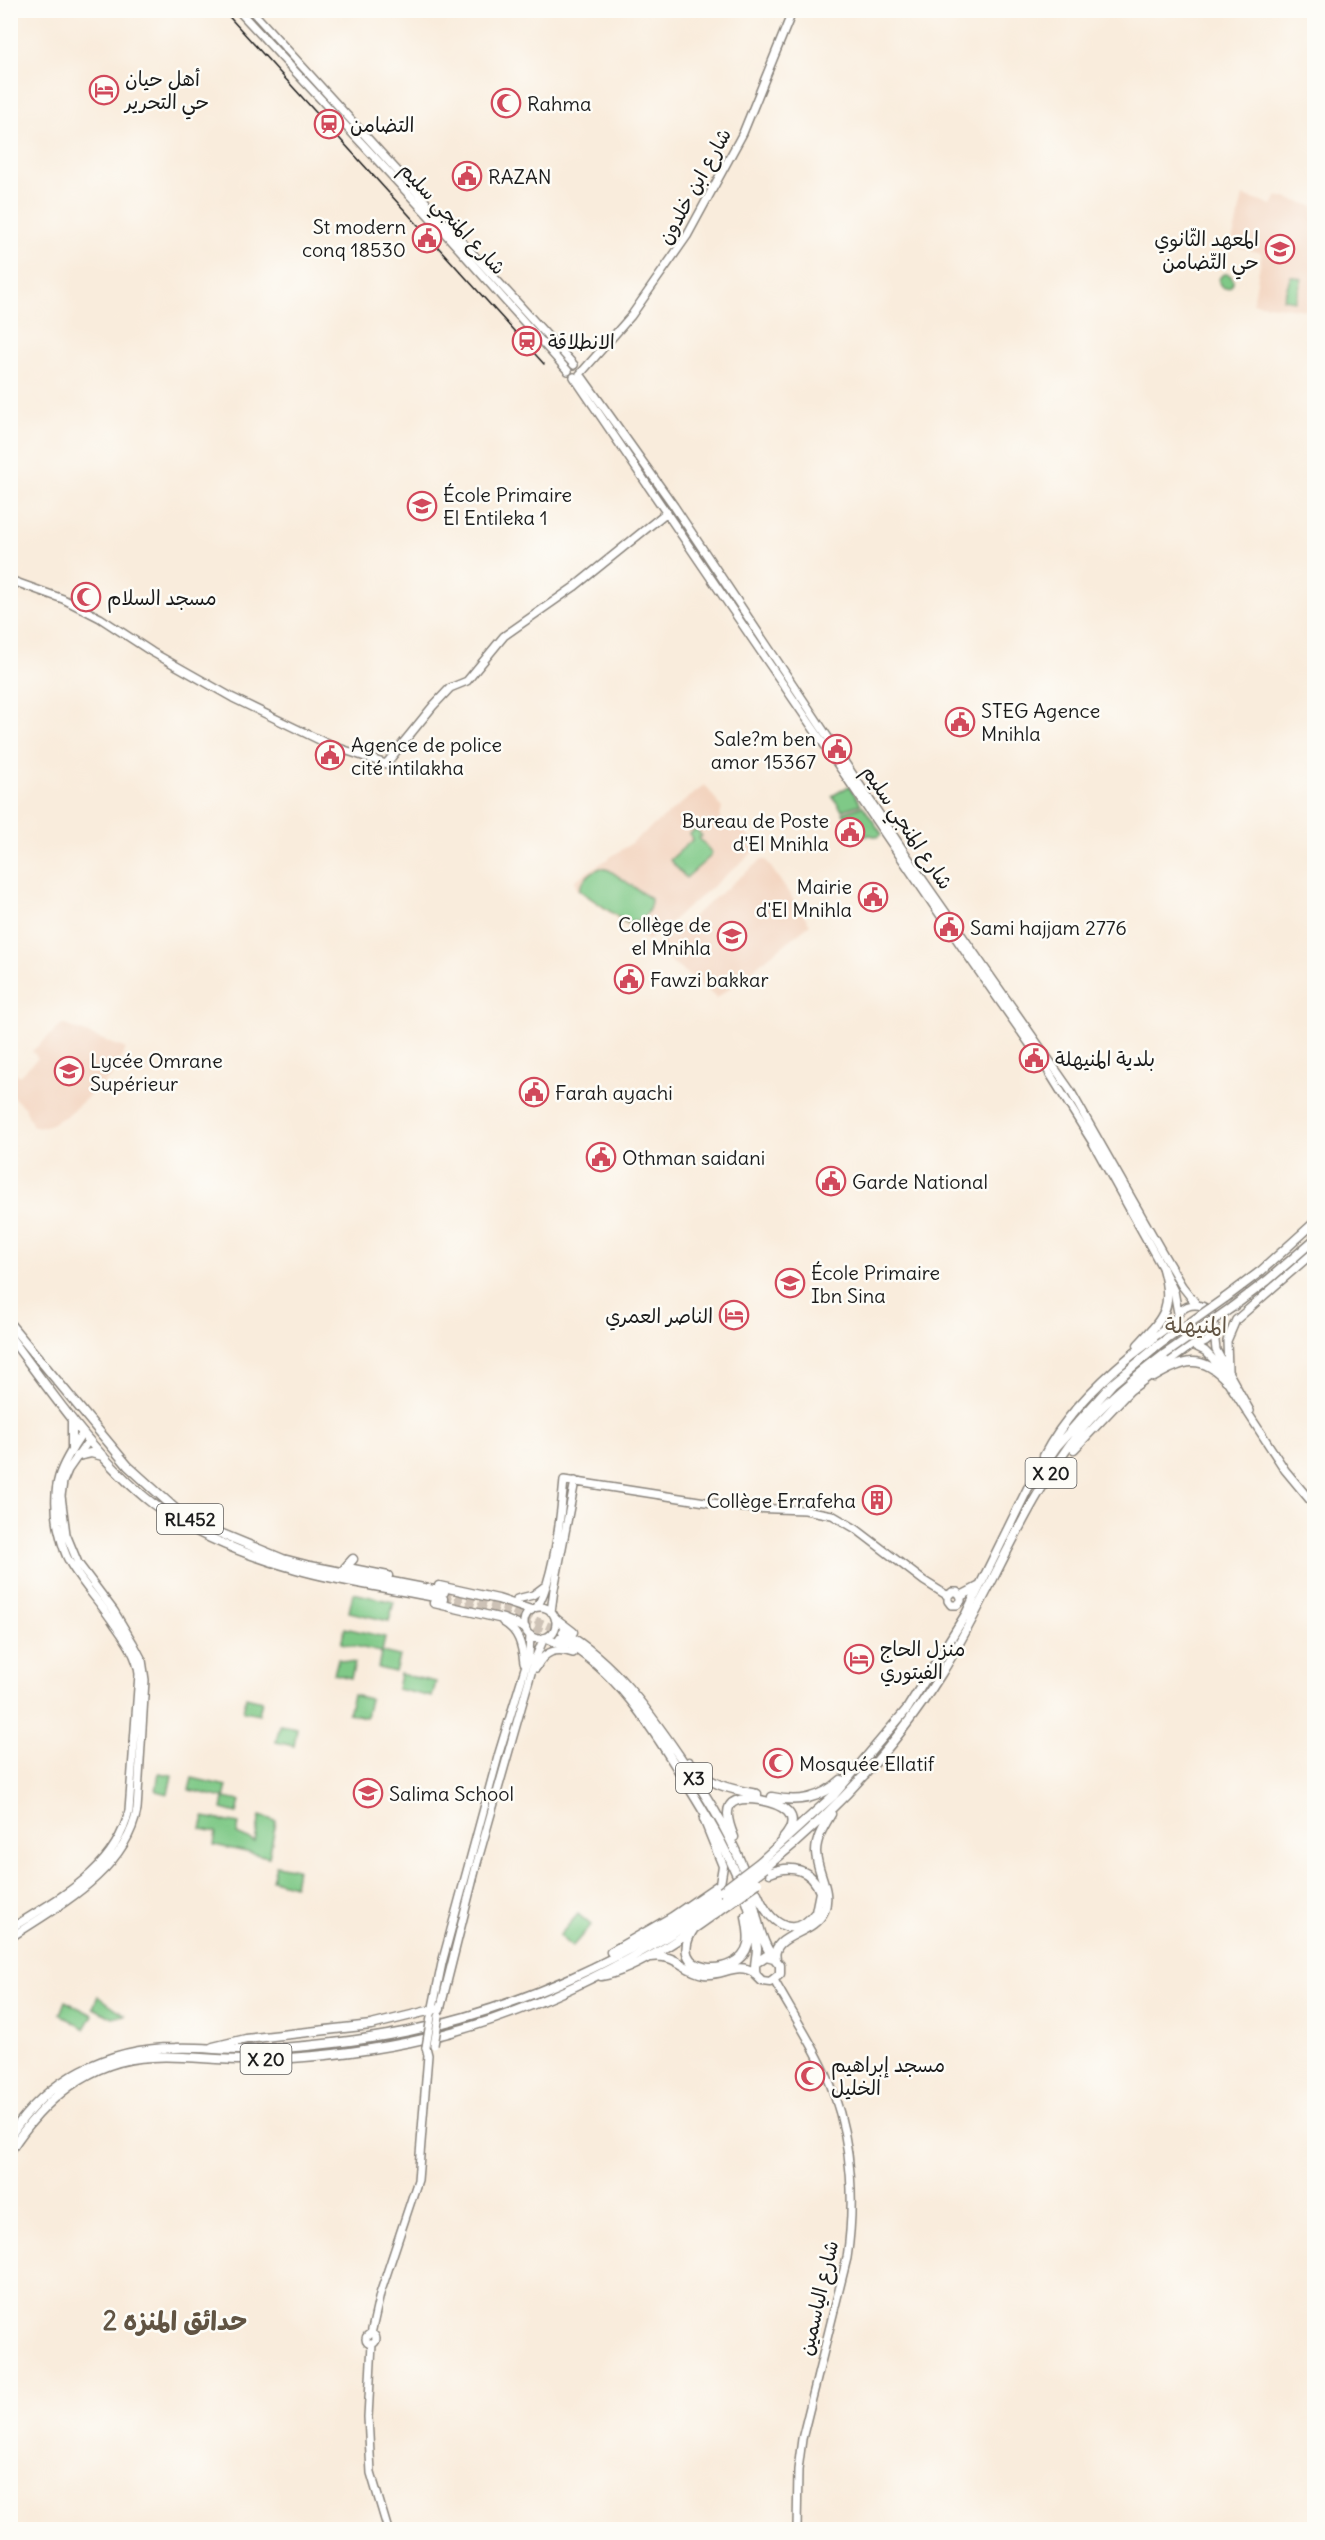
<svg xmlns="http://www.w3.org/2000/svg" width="1325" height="2540" font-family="Delius,'Playpen Sans Arabic',sans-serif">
<rect width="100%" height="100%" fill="#fdfcf7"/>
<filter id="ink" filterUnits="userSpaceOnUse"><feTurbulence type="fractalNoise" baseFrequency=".0167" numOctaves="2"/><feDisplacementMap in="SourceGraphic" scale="12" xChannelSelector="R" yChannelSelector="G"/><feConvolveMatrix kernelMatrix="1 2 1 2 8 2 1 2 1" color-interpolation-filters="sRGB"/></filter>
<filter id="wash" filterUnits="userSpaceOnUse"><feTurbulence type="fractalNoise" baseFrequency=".008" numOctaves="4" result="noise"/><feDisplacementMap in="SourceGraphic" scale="24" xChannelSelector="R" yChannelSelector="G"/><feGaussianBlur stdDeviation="1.35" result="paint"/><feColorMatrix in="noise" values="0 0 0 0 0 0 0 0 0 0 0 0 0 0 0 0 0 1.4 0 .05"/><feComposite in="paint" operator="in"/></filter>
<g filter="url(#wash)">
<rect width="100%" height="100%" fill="#f9ecdc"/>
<path fill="#f3d4bf" d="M 1243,196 L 1272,205 L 1277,196 L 1314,206 L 1314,278 L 1306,310 L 1253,303 L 1262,253 L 1231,246 Z
M 705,785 L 722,808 L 720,817 L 730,831 L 743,830 L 758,848 L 648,941 L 576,889 L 575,880 L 626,847 Z
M 761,860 L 766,860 L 810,924 L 717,998 L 654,948 Z
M 63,1024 L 126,1049 L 111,1077 L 66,1116 L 47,1126 L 33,1127 L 25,1108 L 11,1095 L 11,1067 L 19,1076 L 38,1058 L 32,1051 Z"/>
<path fill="#7fc987" stroke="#4e7252" stroke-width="1.5" d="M1219 281a7 7 0 1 1 14 0a7 7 0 1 1-14 0Z
M 1291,276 L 1302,279 L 1295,301 L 1283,299 Z
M 849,786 L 861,804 L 842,810 L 832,796 Z
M 863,806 L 882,834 L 878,837 L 870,835 L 859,838 L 843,813 Z
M 696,829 L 702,836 L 699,838 L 711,852 L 711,856 L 686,878 L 670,860 L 692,840 L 690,834 Z
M 601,868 L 609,870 L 651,899 C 651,914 641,922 627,923 L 579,890 C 582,880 591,871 601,868 Z
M 353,1593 L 394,1602 L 389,1621 L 349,1612 Z
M 345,1628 L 385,1637 L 382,1652 L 399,1656 L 395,1672 L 378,1668 L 381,1652 L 341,1643 Z
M 338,1659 L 355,1663 L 351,1678 L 334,1674 Z
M 400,1674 L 436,1682 L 432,1697 L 397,1689 Z
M 353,1695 L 370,1699 L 366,1717 L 348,1713 Z
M 246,1697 L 262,1701 L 259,1714 L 243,1711 Z
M 280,1725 L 297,1728 L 294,1746 L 276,1742 Z
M 159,1773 L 172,1775 L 168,1794 L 156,1791 Z
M 192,1778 L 227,1786 L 224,1798 L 240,1801 L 237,1813 L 222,1809 L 224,1798 L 189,1790 Z
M 260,1816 L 276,1821 L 269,1857 L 214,1845 L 216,1832 L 201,1829 L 204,1817 L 239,1824 L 237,1834 L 255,1842 Z
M 276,1865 L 297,1869 L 294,1886 L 272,1880 Z
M 578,1914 L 591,1925 L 572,1947 L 559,1936 Z
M 98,1996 L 125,2015 L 113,2018 L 93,2008 Z
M 65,2001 L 93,2015 L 85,2029 L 60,2014 Z"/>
</g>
<g filter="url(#ink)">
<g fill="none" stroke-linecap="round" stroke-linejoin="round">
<path stroke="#cdc2b6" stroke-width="8" stroke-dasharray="8 4" stroke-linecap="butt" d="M 444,1592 L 506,1608 L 563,1632
M 443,1599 L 505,1615 L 560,1639"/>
<g stroke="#8a847c" stroke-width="10">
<path id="secondary" d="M 238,10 L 443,231 L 568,371
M 251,10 L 574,365
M 581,373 L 631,316 L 687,236 L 743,133 L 793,10
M 580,374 L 674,506 L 921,877 L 1070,1090 L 1162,1252 L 1182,1286 L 1197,1305
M 574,377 L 966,953 L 1045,1066 L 1093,1143 L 1163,1269 L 1174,1291 L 1178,1313
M 10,580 L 63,599 L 100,618 L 152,652 L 233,698 L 330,745 L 386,764 L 433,706 L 450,688 L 467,681 L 504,636 L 574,587 L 667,512
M1175 1325a20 20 0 1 1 40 0a20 20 0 1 1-40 0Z
M 1214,1332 L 1216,1350 L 1250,1411
M 1195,1346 L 1205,1351 L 1213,1359 L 1285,1470 L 1314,1505
M 1228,1370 L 1227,1341 L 1236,1320 L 1314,1252
M 517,1599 L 533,1595 L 545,1586
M 537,1607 C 554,1579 561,1514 564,1480 L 744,1508 L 805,1510 L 832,1515 L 856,1529 L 924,1581 L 948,1596 L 948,1601 L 951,1605 L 957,1605 L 961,1601 L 961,1596 L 957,1592 L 952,1592 L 948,1596
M524 1623a16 16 0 1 1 32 0a16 16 0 1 1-32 0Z
M 551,1612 L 554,1589 L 575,1481
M 503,1622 C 519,1631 522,1645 524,1663
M 536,1668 C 544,1651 556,1647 573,1653
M 10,1929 C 58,1898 114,1872 129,1811 L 139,1674 C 137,1655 125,1639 115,1625 C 101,1603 82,1584 69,1561 C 63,1551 61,1539 58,1527 C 51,1485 59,1467 83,1433
M 10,1938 C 58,1906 125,1872 137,1810 L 145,1680 L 142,1660 L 133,1643 L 114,1611 L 78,1563 L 66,1534 L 61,1496 L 63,1482 L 68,1470 L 89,1440
M 774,1980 C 794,2017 820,2054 834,2094 C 852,2146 855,2204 847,2258 L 802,2439 L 798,2470 L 797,2530
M 440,2010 L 477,1863 L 535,1659 L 544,1638
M 432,2012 L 442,1963 L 499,1753 L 529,1655 L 530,1635
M366 2339a5 5 0 1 1 10 0a5 5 0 1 1-10 0Z
M 371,2334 L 380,2294 L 418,2180 L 428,2055 L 426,2047
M 372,2344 L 368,2417 L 371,2473 L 388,2530"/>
</g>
<g stroke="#8a847c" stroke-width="11">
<path id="highway" d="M 1225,1298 L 1261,1271 L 1314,1223
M 1231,1308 L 1268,1280 L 1314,1240
M 10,1324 L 128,1466 L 180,1513 L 220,1533 L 283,1559 L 310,1566 L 444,1592
M 10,1337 C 51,1392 98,1461 152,1503 C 194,1535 245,1555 296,1569 C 343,1583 394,1588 443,1599
M 1138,1345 C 1164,1317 1174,1308 1163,1269
M 1154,1377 C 1183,1360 1201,1353 1226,1380
M 72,1421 L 72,1448
M 1074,1449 L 1130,1390 L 1191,1345
M 77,1456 L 91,1453 L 103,1456
M 1044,1456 C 1064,1417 1098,1383 1132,1355 C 1147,1343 1163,1333 1175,1319
M 345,1568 L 353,1559
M 353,1569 L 388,1576
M 439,1586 L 498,1599 L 531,1610
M 961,1596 L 978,1587
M 434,1603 L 503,1619 L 525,1628
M 556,1619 L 573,1632
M 563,1632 C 614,1662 647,1709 680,1757 C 704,1792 727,1828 743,1868 C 754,1894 757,1938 773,1957
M 546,1638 L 563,1646
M 560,1639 C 618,1671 651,1726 685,1781 C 710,1821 735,1862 749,1908 C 753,1921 756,1934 757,1948 C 757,1957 753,1966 756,1975 L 762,1981 L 770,1982 L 780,1974 L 780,1965 L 774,1958 L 766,1956 L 756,1963
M 689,1762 C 708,1785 729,1789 757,1794
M 772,1797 C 798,1803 820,1799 841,1780
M 734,1837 C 722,1808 726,1795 760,1800 C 781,1804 805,1814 783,1839
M 760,1862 L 834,1795 L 907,1709 L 966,1614 L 1028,1488 L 1057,1446 L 1112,1384 L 1160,1344
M 765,1868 C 832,1814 895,1748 941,1674 C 991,1594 1022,1504 1081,1430 C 1105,1401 1135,1377 1165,1354
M 757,1893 C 768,1920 792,1944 816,1912 L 820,1892 C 812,1869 791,1864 770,1873
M 695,1927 C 661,1975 739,1981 748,1944 C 750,1935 747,1924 746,1916
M 611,1952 L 672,1917 L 720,1884 L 723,1866 L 704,1819
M 650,1957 C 677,1953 683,1971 704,1974 C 723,1976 737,1961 755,1973
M 776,1959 C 770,1934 814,1935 824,1911 C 832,1890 817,1873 816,1852 C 816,1838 824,1826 831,1814
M 601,1976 C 637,1971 697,1927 727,1905
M 213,2047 L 246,2039 L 371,2025 L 440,2008
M 10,2136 C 47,2079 108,2048 175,2048 C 198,2047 220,2050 243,2050 C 298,2048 355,2042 409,2031 C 522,2007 629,1958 722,1891
M 10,2151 C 42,2101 90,2059 152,2057 C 182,2055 213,2060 243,2060 C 299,2059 356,2053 410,2042 C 522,2019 630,1965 723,1900"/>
</g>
<use href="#secondary" stroke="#fff" stroke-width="7"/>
<use href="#highway" stroke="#fff" stroke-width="8"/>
<path stroke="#1c1c1c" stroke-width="1.5" d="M 223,10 L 544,364"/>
<g stroke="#8a847c" stroke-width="10" stroke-linecap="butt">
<path id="secondary-bridge" d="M 434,2045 L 439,2016
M 426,2047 L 431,2017"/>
</g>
<g stroke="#8a847c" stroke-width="11" stroke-linecap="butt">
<path id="highway-bridge" d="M 1160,1344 L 1225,1298
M 1165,1354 L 1231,1308
M 722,1891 L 760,1862
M 723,1900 L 765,1868
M 727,1905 L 758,1883"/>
</g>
<use href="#secondary-bridge" stroke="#fff" stroke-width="7"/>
<use href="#highway-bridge" stroke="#fff" stroke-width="8"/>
</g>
</g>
<defs>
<g id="hotel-ring" transform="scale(1.5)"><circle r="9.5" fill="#fdfcf7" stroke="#d1495b" stroke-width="1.5"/><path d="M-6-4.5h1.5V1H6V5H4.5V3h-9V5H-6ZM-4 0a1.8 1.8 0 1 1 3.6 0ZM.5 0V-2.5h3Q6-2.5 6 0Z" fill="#d1495b"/></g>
<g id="mosque-ring" transform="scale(1.5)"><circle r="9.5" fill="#fdfcf7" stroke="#d1495b" stroke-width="1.5"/><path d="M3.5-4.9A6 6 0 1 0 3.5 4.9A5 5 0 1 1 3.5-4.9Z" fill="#d1495b"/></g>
<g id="station-ring" transform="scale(1.5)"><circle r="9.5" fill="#fdfcf7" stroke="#d1495b" stroke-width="1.5"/><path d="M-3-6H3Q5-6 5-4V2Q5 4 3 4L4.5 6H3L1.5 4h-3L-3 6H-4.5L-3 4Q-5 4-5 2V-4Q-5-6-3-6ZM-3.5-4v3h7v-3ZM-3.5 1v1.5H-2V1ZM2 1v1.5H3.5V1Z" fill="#d1495b"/></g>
<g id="civic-ring" transform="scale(1.5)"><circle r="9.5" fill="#fdfcf7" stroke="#d1495b" stroke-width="1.5"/><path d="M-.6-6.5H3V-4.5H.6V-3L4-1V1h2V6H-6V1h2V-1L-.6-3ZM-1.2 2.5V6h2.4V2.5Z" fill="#d1495b"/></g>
<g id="school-ring" transform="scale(1.5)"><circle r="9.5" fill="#fdfcf7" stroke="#d1495b" stroke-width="1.5"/><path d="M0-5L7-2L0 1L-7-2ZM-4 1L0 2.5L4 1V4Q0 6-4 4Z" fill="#d1495b"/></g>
<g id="building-ring" transform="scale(1.5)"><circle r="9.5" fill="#fdfcf7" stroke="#d1495b" stroke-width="1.5"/><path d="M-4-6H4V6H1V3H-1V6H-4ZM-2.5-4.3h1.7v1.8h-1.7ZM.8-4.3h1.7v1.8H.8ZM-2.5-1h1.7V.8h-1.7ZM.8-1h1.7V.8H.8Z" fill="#d1495b"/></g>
</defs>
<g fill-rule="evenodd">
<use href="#hotel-ring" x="104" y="90"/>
<use href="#mosque-ring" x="506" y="103"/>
<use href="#station-ring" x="329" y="124"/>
<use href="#civic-ring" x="467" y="176"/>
<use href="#civic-ring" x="427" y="238"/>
<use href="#school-ring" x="1280" y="249"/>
<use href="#station-ring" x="527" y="341"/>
<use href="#school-ring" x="422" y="506"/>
<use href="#mosque-ring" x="86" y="597"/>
<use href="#civic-ring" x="960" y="722"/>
<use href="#civic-ring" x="837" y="749"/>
<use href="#civic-ring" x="330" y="755"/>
<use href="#civic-ring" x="850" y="832"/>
<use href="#civic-ring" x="873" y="897"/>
<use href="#civic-ring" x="949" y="927"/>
<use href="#school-ring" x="732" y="936"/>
<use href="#civic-ring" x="629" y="979"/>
<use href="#civic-ring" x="1034" y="1058"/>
<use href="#school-ring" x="69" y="1071"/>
<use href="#civic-ring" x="534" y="1092"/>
<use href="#civic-ring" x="601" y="1157"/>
<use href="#civic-ring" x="831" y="1181"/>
<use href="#school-ring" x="790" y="1283"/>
<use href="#hotel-ring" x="734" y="1315"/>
<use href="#building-ring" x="877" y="1500"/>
<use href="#hotel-ring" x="859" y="1659"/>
<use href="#mosque-ring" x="778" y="1763"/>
<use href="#school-ring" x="368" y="1793"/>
<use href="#mosque-ring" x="810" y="2076"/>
</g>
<g text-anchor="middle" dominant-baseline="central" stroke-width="5" stroke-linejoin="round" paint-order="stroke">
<g fill="#fdfcf7" stroke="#605f5e" stroke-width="1.5">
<rect x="1025.5" y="1458" width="51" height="30" rx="4.5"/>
<rect x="157" y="1504" width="66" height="30" rx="4.5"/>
<rect x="676" y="1763" width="36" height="30" rx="4.5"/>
<rect x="240.5" y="2044" width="51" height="30" rx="4.5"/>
</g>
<g font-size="18" font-weight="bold" fill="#1c1c1c">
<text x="1051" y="1473">X 20</text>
<text x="190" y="1519">RL452</text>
<text x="694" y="1778">X3</text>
<text x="266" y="2059">X 20</text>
</g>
<g font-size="20" fill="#1c1c1c" stroke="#fdfcf7" text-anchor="start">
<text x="125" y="78">أهل حيان<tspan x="125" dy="23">حي التحرير</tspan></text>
<text x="527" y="103">Rahma</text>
<text x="350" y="124">التضامن</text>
<text x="488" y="176">RAZAN</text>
<text x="406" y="226" text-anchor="end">St modern<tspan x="406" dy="23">conq 18530</tspan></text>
<text x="1259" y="238" text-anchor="end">المعهد الثّانوي<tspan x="1259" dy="23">حي التّضامن</tspan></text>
<text x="548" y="341">الانطلاقة</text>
<text x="443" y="494">École Primaire<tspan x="443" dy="23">El Entileka 1</tspan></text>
<text x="107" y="597">مسجد السلام</text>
<text x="981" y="710">STEG Agence<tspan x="981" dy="23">Mnihla</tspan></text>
<text x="816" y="738" text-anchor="end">Sale?m ben<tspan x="816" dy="23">amor 15367</tspan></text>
<text x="351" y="744">Agence de police<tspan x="351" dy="23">cité intilakha</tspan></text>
<text x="829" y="820" text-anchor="end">Bureau de Poste<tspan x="829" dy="23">d'El Mnihla</tspan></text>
<text x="852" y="886" text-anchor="end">Mairie<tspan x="852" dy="23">d'El Mnihla</tspan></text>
<text x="711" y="924" text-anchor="end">Collège de<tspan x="711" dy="23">el Mnihla</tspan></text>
<text x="970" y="927">Sami hajjam 2776</text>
<text x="650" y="979">Fawzi bakkar</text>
<text x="1055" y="1058">بلدية المنيهلة</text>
<text x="90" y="1060">Lycée Omrane<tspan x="90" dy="23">Supérieur</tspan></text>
<text x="555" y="1092">Farah ayachi</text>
<text x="622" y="1157">Othman saidani</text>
<text x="852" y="1181">Garde National</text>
<text x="811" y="1272">École Primaire<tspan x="811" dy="23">Ibn Sina</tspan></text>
<text x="713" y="1315" text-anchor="end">الناصر العمري</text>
<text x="856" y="1500" text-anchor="end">Collège Errafeha</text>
<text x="880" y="1648">منزل الحاج<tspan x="880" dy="23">الفيتوري</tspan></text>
<text x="799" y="1763">Mosquée Ellatif</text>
<text x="389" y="1793">Salima School</text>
<text x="831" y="2064">مسجد إبراهيم<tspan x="831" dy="23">الخليل</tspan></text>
</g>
<g font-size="20" fill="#1c1c1c" stroke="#fdfcf7">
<text transform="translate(694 186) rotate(-61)">شارع ابن خلدون</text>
<text transform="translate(453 218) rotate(47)">شارع المنجي سليم</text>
<text transform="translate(908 827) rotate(56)">شارع المنجي سليم</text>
<text transform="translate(818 2298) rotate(-77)">شارع الياسمين</text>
</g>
<g font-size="22" fill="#615443" stroke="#fdfcf7">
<text x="1196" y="1325">المنيهلة</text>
</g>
<g font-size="26" font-weight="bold" fill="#615443" stroke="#fdfcf7">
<text x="175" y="2320">حدائق المنزه 2</text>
</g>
</g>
<rect width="1325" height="2540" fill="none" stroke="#fdfcf7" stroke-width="36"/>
</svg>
